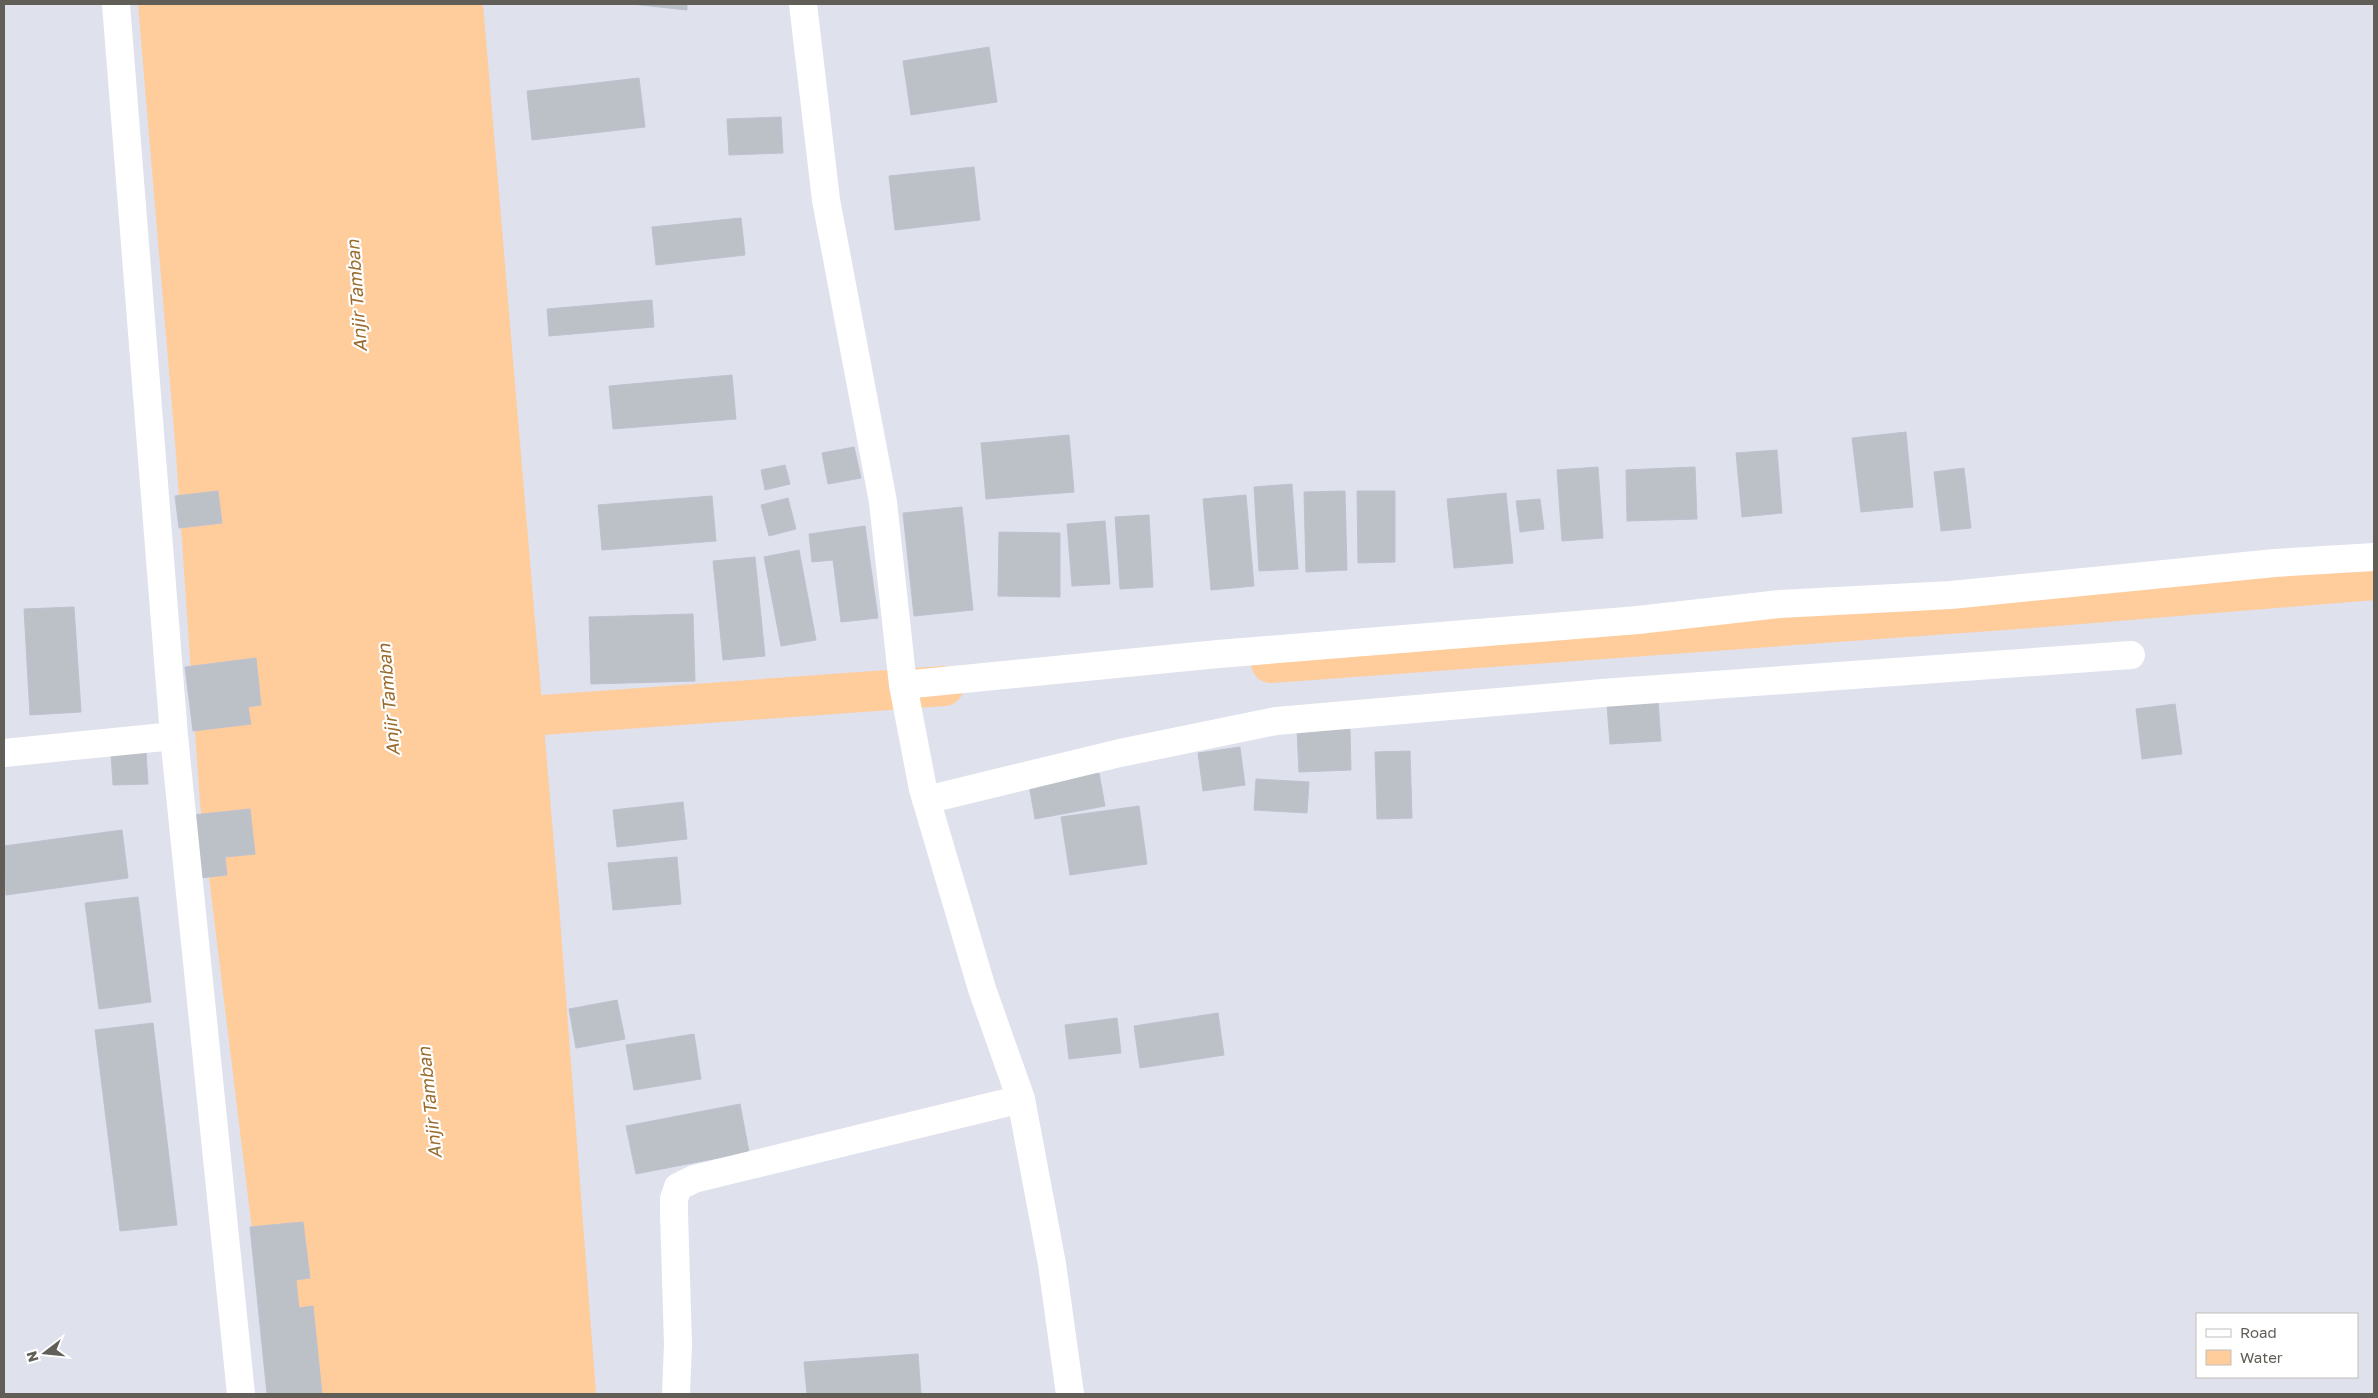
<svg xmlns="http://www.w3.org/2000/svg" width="2378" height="1398" font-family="'Golos Text',sans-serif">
<rect width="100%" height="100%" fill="#dfe1ec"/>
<path fill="#ffcc9c" d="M 138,4 L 483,4 L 559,905 L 596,1394 L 272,1394 L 200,803 L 176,454 Z"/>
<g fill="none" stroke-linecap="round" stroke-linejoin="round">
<path stroke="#ffcc9c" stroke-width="40" d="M 1271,663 L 2031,608 L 2374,580
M 488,719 L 944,686"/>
</g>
<path fill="#bcc0c7" stroke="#bdc2d1" d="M 632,4 L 687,4 L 687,10 Z
M 989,47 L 997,102 L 911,115 L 903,61 Z
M 639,78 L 645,127 L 532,140 L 527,91 Z
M 781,117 L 783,153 L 729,155 L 727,119 Z
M 974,167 L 980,220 L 895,230 L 889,176 Z
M 741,218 L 745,255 L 656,265 L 652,227 Z
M 652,300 L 654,327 L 549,336 L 547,309 Z
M 732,375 L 736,419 L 613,429 L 609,386 Z
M 1906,432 L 1913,507 L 1861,512 L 1852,438 Z
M 1069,435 L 1074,492 L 986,499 L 981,443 Z
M 854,447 L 861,478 L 828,484 L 822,453 Z
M 1777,450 L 1782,513 L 1742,517 L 1736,453 Z
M 785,465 L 790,484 L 765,490 L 761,470 Z
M 1598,467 L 1603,538 L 1562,541 L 1557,470 Z
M 1695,467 L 1697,519 L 1627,521 L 1626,470 Z
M 1964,468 L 1971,528 L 1941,531 L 1934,472 Z
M 1292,484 L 1298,569 L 1259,571 L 1254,487 Z
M 218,491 L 222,523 L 179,528 L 175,496 Z
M 1345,491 L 1347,570 L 1306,572 L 1304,492 Z
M 1357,491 L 1395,491 L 1395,562 L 1358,563 Z
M 1506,493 L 1513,563 L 1454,568 L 1447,499 Z
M 1246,495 L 1254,586 L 1211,590 L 1203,499 Z
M 712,496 L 716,541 L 602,550 L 598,505 Z
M 788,498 L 796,529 L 769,536 L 761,505 Z
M 1540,499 L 1544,529 L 1520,532 L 1516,501 Z
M 962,507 L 973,610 L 914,616 L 903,513 Z
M 1149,515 L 1153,587 L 1120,589 L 1115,517 Z
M 1105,521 L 1110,584 L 1072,586 L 1067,524 Z
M 865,526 L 878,618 L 841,622 L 833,560 L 812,562 L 809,534 Z
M 999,532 L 1060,533 L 1060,597 L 998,596 Z
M 799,550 L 816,640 L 781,646 L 764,557 Z
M 755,557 L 765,656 L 723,660 L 713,561 Z
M 74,607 L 81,712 L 30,715 L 24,609 Z
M 693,614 L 695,681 L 591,684 L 589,617 Z
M 256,658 L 261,705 L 248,707 L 251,724 L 193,731 L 185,667 Z
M 1658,701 L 1661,741 L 1610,744 L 1607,705 Z
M 2175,704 L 2182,754 L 2142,759 L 2136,709 Z
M 1350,729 L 1351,770 L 1299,772 L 1297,730 Z
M 1240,747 L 1245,785 L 1203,791 L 1198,753 Z
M 1410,751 L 1412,818 L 1377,819 L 1375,752 Z
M 146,752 L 148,784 L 113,785 L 111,753 Z
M 1099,773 L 1105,806 L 1035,819 L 1029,785 Z
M 1256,779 L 1309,782 L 1307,813 L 1254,810 Z
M 683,802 L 687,839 L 617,847 L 613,810 Z
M 1139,806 L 1147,864 L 1070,875 L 1061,817 Z
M 250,809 L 255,854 L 225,857 L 227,875 L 200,878 L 193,815 Z
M 122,830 L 128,878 L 6,895 L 4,846 Z
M 677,857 L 681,904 L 613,910 L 608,863 Z
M 138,897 L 151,1002 L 99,1009 L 85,903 Z
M 617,1000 L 625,1039 L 576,1048 L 569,1009 Z
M 1218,1013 L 1224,1055 L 1140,1068 L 1134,1026 Z
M 1117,1018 L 1121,1053 L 1069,1059 L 1065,1025 Z
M 153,1023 L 177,1225 L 120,1231 L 95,1030 Z
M 694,1034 L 701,1079 L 634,1090 L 626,1045 Z
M 740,1104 L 749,1152 L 636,1174 L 626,1126 Z
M 303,1222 L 310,1278 L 296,1280 L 299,1308 L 313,1306 L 322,1394 L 267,1394 L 250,1227 Z
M 918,1354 L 921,1394 L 807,1394 L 804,1362 Z"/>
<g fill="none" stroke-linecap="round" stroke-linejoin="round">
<path stroke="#fff" stroke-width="28" d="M 116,4 L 174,736 L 241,1394
M 803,4 L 826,200 L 883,502 L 903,685 L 923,789 L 982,989 L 1021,1099 L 1052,1264 L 1070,1394
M 903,685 L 1218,654 L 1638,620 L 1780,604 L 1951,595 L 2275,563 L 2374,557
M 4,753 L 174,736
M 926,800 L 1120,753 L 1276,721 L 1602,693 L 2131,655
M 676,1394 L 678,1344 L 674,1213 L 674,1199 L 678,1187 L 694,1179 L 1021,1099"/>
</g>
<g text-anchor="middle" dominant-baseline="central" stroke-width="4.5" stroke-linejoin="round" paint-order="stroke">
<g font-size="18" font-style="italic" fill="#9a6c2f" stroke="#fff">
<text transform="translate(356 296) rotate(-94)">Anjir Tamban</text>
<text transform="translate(388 700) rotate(-95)">Anjir Tamban</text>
<text transform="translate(429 1103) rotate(-96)">Anjir Tamban</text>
</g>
</g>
<rect width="2378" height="1398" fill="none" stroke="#615e58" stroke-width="10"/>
<rect x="2196" y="1313" width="162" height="65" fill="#ffffff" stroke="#c0bfbc"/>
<rect x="2206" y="1329" width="25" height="8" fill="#ffffff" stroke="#c0bfbc"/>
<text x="2240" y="1338" font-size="15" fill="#615e58">Road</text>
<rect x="2206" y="1350" width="25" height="15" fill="#ffcc9c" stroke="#c0bfbc"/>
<text x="2240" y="1363" font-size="15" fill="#615e58">Water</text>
<g transform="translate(45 1353) rotate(254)" stroke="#ffffff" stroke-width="4" paint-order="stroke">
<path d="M0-4L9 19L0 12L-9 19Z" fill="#615e58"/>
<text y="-8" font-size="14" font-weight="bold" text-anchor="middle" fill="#615e58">N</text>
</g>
</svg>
